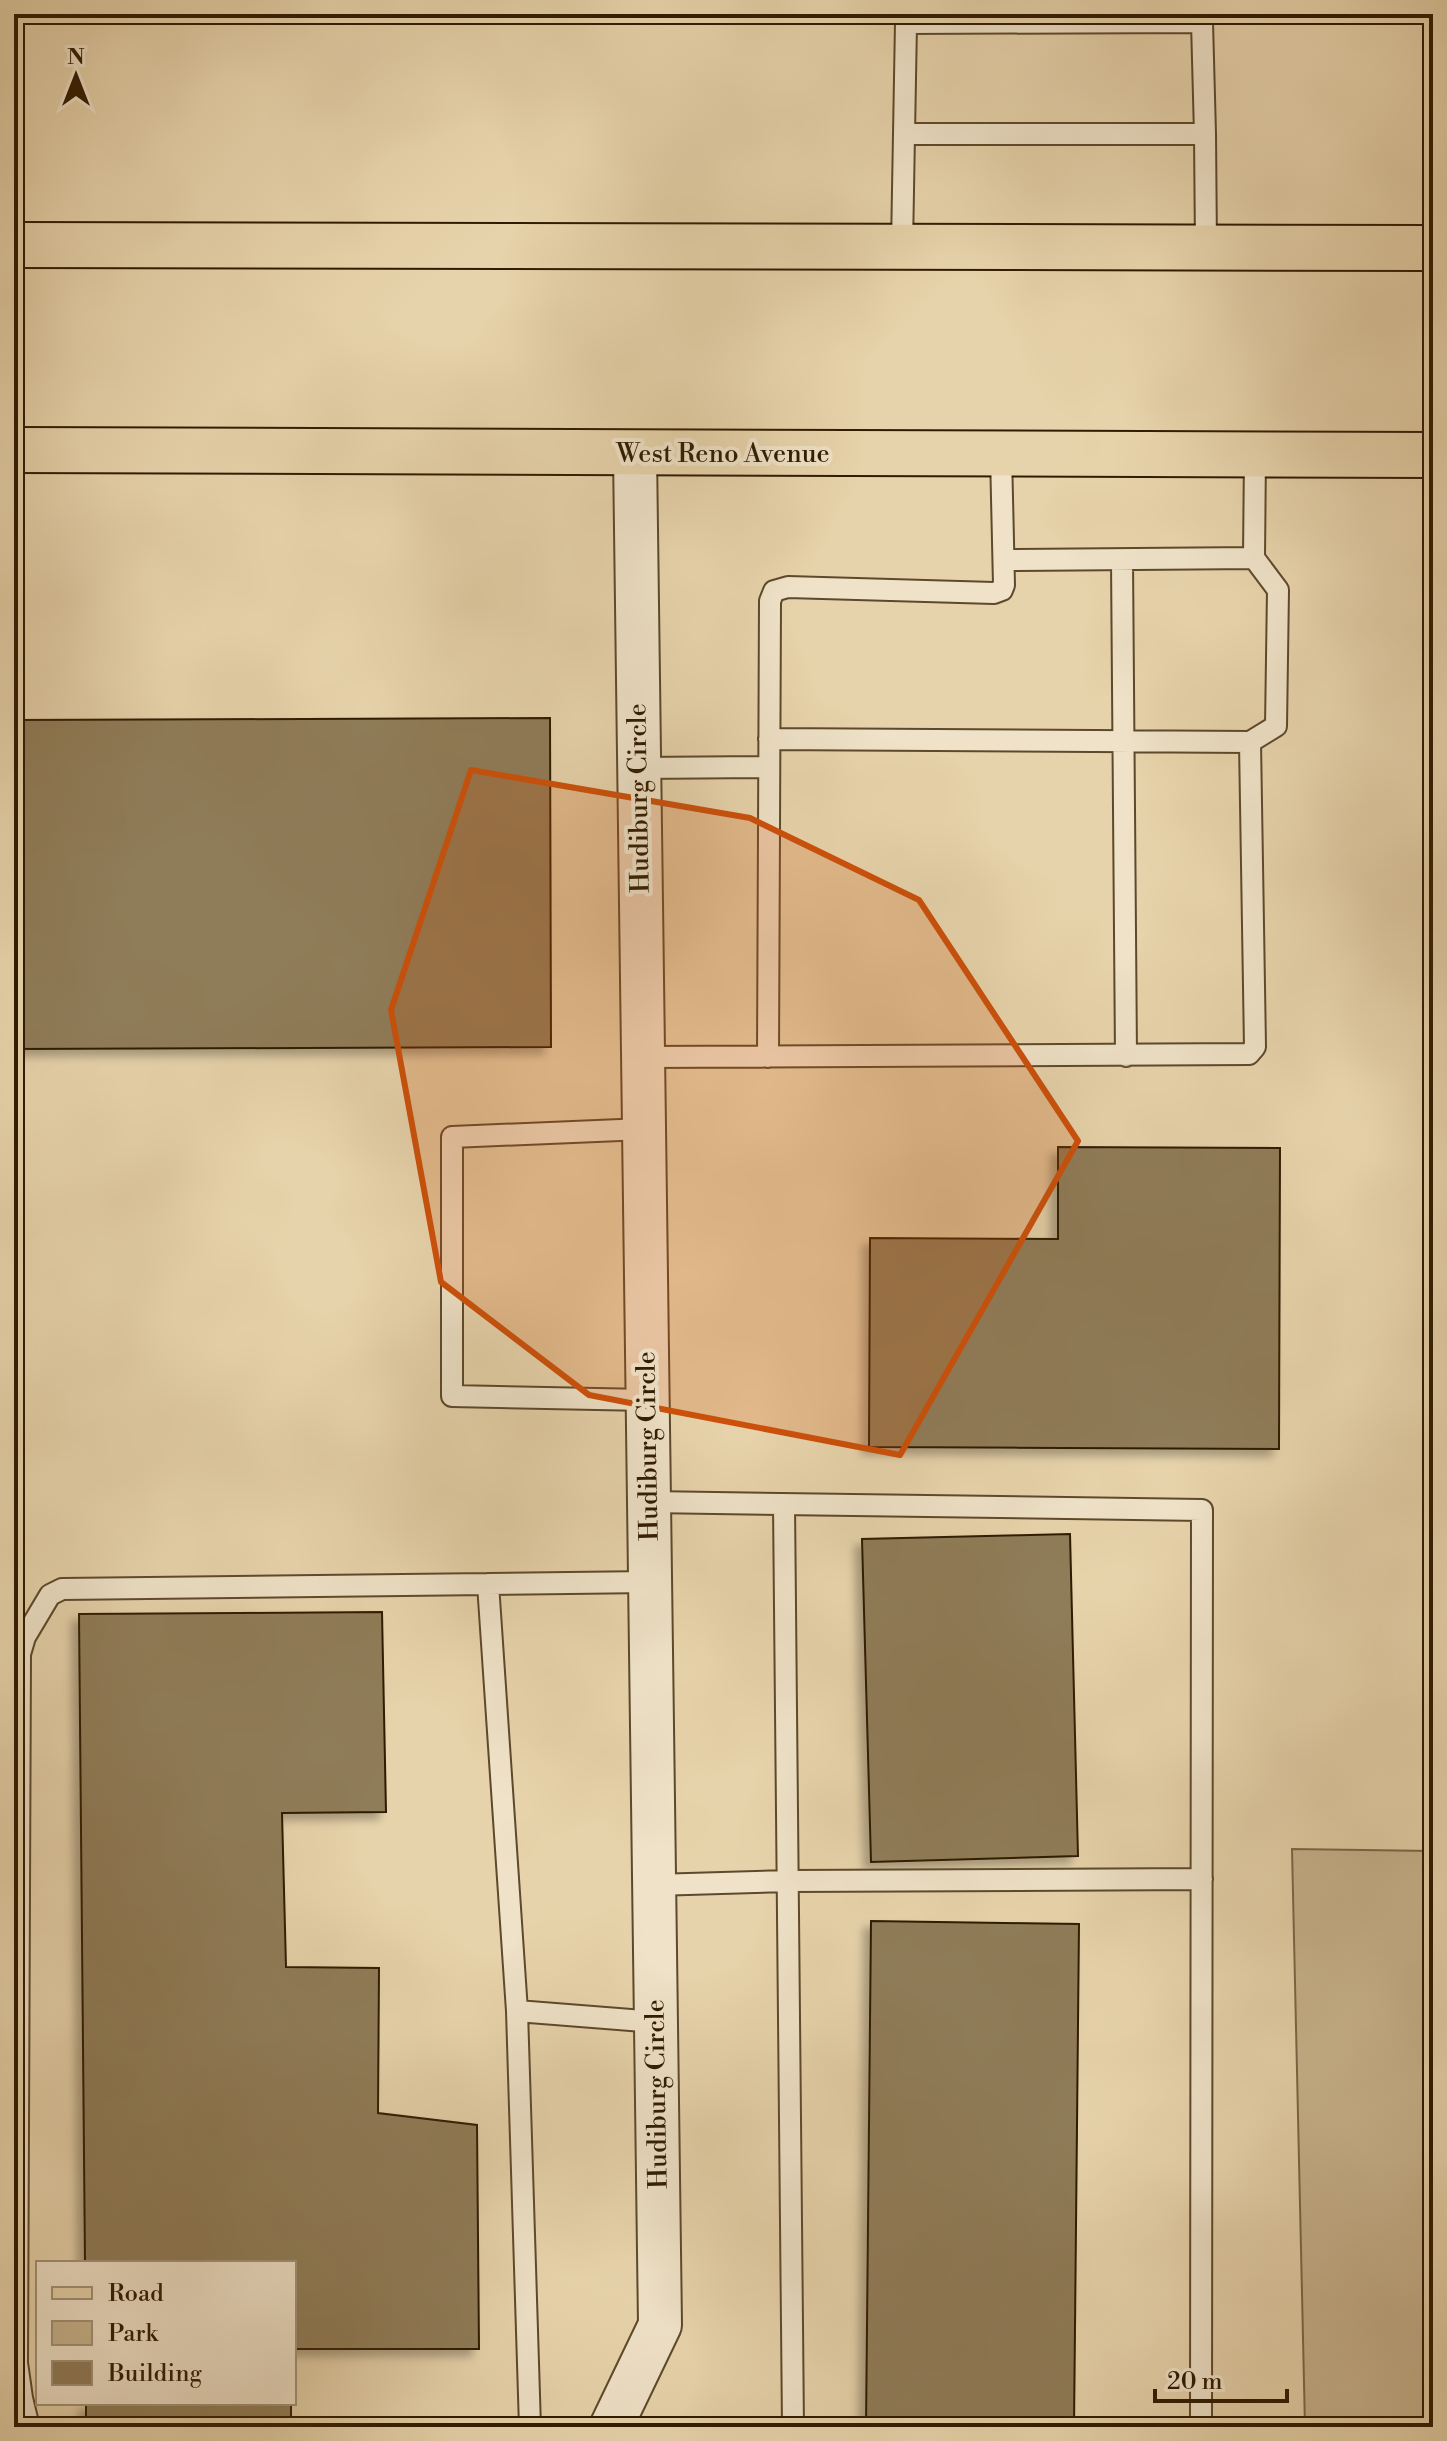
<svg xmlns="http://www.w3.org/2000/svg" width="1447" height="2441" font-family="'Libre Bodoni',serif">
<defs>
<filter id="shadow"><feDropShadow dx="-7" dy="7" stdDeviation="4" flood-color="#0004"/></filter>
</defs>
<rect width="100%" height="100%" fill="#e7d3ab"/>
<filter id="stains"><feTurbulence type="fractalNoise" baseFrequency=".0025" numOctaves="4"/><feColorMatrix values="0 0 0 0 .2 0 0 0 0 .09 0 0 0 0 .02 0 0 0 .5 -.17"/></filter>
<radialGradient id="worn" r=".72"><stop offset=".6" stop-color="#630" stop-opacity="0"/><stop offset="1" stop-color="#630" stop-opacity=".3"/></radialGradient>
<path fill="#c8b48e" stroke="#7c6847" stroke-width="2" d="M 1292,1849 L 1433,1851 L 1433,2427 L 1305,2427 Z"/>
<path fill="#8f7b59" stroke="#2f1b00" stroke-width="2" filter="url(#shadow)" d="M 550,718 L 551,1047 L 14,1049 L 14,720 Z
M 1058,1147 L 1280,1148 L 1279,1449 L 869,1447 L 870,1238 L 1058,1239 Z
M 1070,1534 L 1078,1856 L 871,1862 L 862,1539 Z
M 382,1612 L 386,1812 L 282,1813 L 286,1967 L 379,1968 L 378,2113 L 477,2125 L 479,2349 L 294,2349 L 294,2263 L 85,2263 L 79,1614 Z
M 871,1921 L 1079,1924 L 1074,2427 L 866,2427 Z
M 86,2403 L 291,2403 L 291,2425 L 86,2422 Z"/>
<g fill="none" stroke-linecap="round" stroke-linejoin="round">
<g stroke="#5d492b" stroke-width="24">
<path id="service" d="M 904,134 L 906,23 L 1202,22 L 1205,134
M 902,246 L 904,134 L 1205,134 L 1206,247
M 1004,560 L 1254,558
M 1122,561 L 1126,1056
M 769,739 L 1250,742
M 639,768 L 769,767
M 643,1057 L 1249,1054 L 1255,1047 L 1250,742 L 1276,726 L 1278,590 L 1254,558 L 1255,454
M 768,1057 L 770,601 L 774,591 L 788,587 L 994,593 L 1002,590 L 1004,585 L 1001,454
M 644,1129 L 452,1137 L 452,1396 L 647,1400
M 649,1502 L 1202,1510 L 1201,2427
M 784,1504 L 793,2427
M 654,1885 L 788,1881 L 1202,1879
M 517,2011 L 656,2022
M 29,2427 L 22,2398 L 17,2363 L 20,1654 L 25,1637 L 50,1595 L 62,1589 L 488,1584
M 530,2427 L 517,2011 L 488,1584 L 650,1582"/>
</g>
<g stroke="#5d492b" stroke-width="46">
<path id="minor" d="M 611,2427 L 660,2325 L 635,454"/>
</g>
<g stroke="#2f1b00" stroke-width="48">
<path id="primary" d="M 14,245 L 1433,248
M 14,450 L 1433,455"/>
</g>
<use href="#service" stroke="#efe2c8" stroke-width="20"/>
<use href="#minor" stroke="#efe2c8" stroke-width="42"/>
<use href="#primary" stroke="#e7d3ab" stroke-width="44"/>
</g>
<path fill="#cc500a" fill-opacity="0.2" stroke="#cc500a" stroke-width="6" stroke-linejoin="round" d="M 471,770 L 750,818 L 919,900 L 1078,1141 L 900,1455 L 589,1395 L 441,1282 L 391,1010 Z"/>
<g text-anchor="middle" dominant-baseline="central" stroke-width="8" stroke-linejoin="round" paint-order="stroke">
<g font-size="26" fill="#2f1b00" stroke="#efe2c8">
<text x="723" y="454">West Reno Avenue</text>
<text transform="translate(639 798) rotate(-91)">Hudiburg Circle</text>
<text transform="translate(648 1446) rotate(-91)">Hudiburg Circle</text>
<text transform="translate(657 2094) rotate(-91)">Hudiburg Circle</text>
</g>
</g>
<rect width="1447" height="2441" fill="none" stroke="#e7d3ab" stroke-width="48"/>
<rect x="16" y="16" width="1415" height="2409" fill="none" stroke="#2f1b00" stroke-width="4"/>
<rect x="24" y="24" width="1399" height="2393" fill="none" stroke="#2f1b00" stroke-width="2"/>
<rect x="36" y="2261" width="260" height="144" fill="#efe2c8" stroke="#a29278" stroke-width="2"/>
<rect x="52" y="2287" width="40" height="12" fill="#e7d3ab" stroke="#a29278" stroke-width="2"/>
<text x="108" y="2301" font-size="24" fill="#2f1b00">Road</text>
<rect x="52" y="2321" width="40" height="24" fill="#c8b48e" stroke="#a29278" stroke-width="2"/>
<text x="108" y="2341" font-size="24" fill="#2f1b00">Park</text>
<rect x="52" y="2361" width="40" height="24" fill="#8f7b59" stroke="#a29278" stroke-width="2"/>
<text x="108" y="2381" font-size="24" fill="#2f1b00">Building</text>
<g transform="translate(76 76)" stroke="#efe2c8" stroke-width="6" paint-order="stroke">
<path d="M0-6L14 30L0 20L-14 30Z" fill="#2f1b00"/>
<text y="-12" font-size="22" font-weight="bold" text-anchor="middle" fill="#2f1b00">N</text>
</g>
<path d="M1155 2389v12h132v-12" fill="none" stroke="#2f1b00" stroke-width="4"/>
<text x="1167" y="2389" font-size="24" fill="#2f1b00" stroke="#efe2c8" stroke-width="6" paint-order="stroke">20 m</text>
<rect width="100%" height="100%" filter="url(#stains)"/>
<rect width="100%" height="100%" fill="url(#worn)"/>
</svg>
